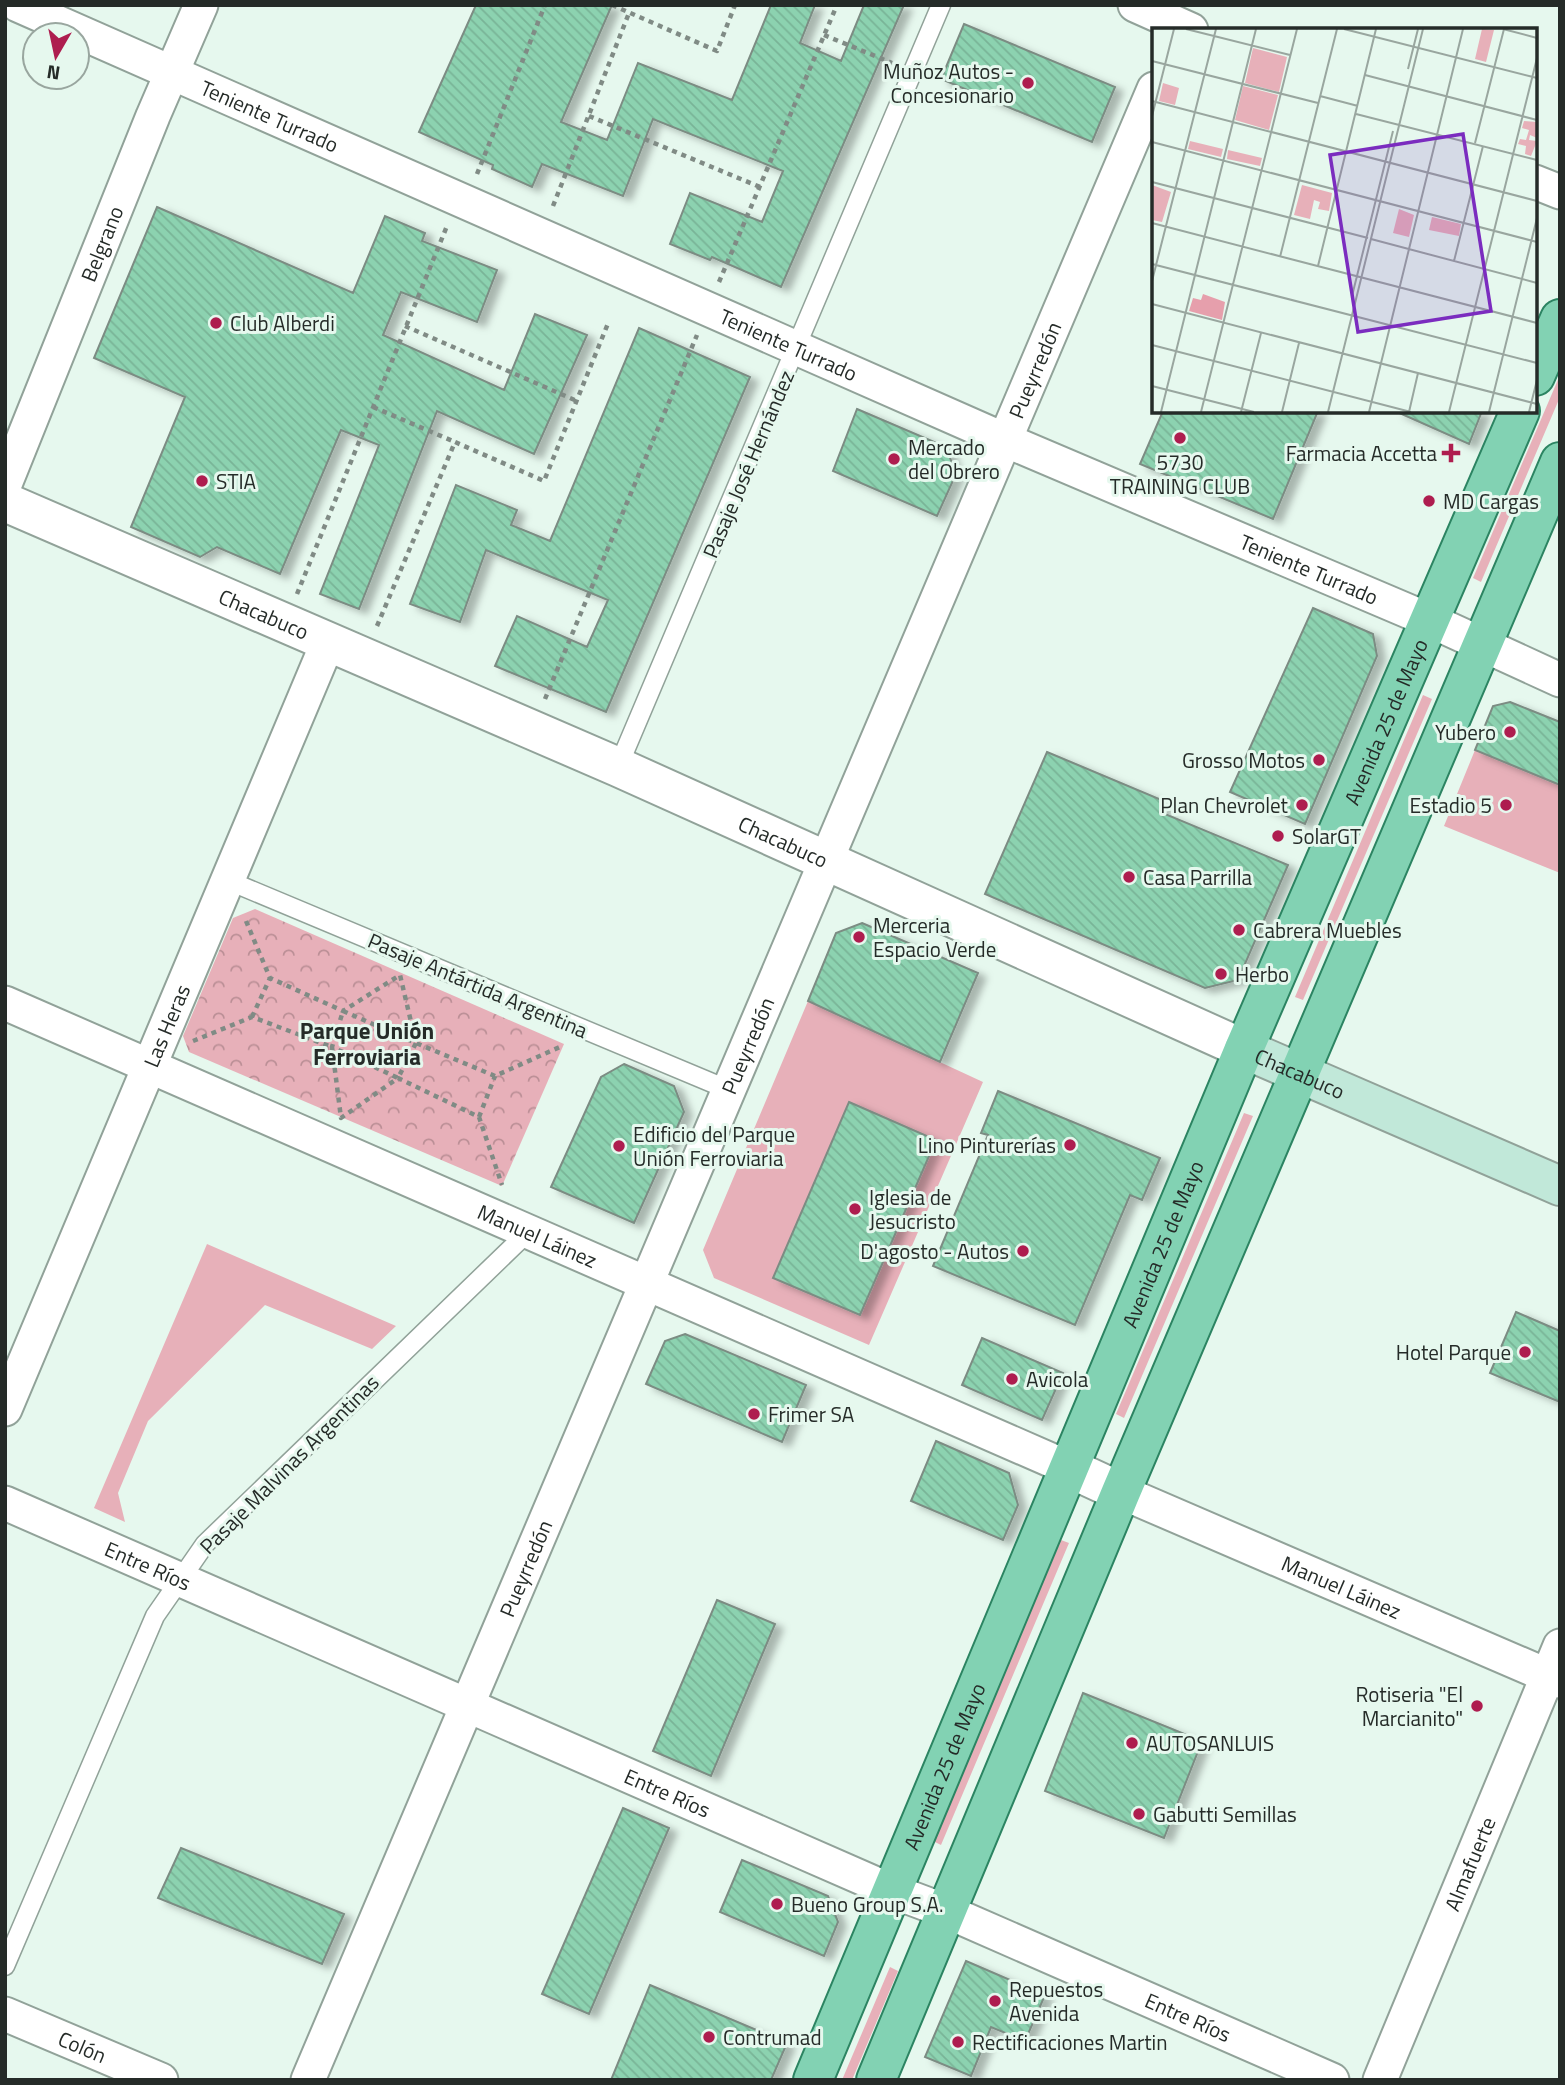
<svg xmlns="http://www.w3.org/2000/svg" width="1565" height="2085" font-family="'Titillium Web',sans-serif">
<defs>
<pattern id="park-crowns" width="20" height="18" patternUnits="userSpaceOnUse" patternTransform="scale(1.75)"><rect width="20" height="18" fill="#e7b0b9"/><path d="M2 6a3 3 0 1 1 6 0M12 15a3 3 0 1 1 6 0" fill="none" stroke="#bb8f96"/></pattern>
<pattern id="building-back-hatch" width="6" height="6" patternUnits="userSpaceOnUse" patternTransform="scale(1.75)"><rect width="6" height="6" fill="#8cd2b0"/><path d="M-1 5l2 2M0 0l6 6M5-1l2 2" fill="none" stroke="#79b497"/></pattern>
<filter id="shadow"><feDropShadow dx="8" dy="4.5" stdDeviation="3.5" flood-color="#0004"/></filter>
</defs>
<rect width="100%" height="100%" fill="#e6f8ee"/>
<path fill="#e7b0b9" d="M 1560,375 L 1560,397 L 1481,582 L 1473,578 Z
M 1423,695 L 1432,699 L 1303,1000 L 1295,997 Z
M 1475,750 L 1560,785 L 1560,873 L 1444,826 Z
M 808,1001 L 983,1082 L 869,1345 L 714,1278 L 703,1250 Z
M 1244,1113 L 1253,1116 L 1124,1418 L 1116,1414 Z
M 207,1244 L 396,1326 L 372,1349 L 265,1305 L 148,1421 L 118,1493 L 125,1522 L 94,1508 Z
M 1061,1540 L 1069,1543 L 941,1845 L 933,1841 Z
M 890,1967 L 898,1971 L 852,2080 L 842,2080 Z"/>
<path fill="url(#park-crowns)" d="M 255,909 L 564,1044 L 502,1186 L 189,1052 L 183,1036 L 233,918 Z"/>
<path fill="url(#building-back-hatch)" stroke="#7c8c83" stroke-width="2" filter="url(#shadow)" d="M 476,5 L 612,5 L 561,122 L 607,140 L 638,63 L 732,100 L 771,5 L 815,5 L 800,43 L 841,61 L 864,5 L 904,5 L 781,287 L 712,257 L 710,260 L 670,244 L 690,193 L 762,222 L 783,171 L 653,119 L 623,196 L 542,164 L 532,187 L 492,169 L 493,165 L 419,132 Z
M 964,24 L 1115,87 L 1092,142 L 941,79 Z
M 157,207 L 353,293 L 385,216 L 425,233 L 422,241 L 497,270 L 477,322 L 401,292 L 383,335 L 504,390 L 535,314 L 587,335 L 534,454 L 437,411 L 359,609 L 320,594 L 379,445 L 341,430 L 280,574 L 217,547 L 200,557 L 131,527 L 185,397 L 94,358 Z
M 639,328 L 750,377 L 606,712 L 495,666 L 517,616 L 587,647 L 608,600 L 486,550 L 460,622 L 410,604 L 456,485 L 517,510 L 511,525 L 550,541 Z
M 857,409 L 946,447 L 956,474 L 937,516 L 833,471 Z
M 1163,411 L 1318,411 L 1273,519 L 1140,464 Z
M 1395,411 L 1482,411 L 1469,444 Z
M 1313,608 L 1373,634 L 1377,656 L 1305,824 L 1230,792 Z
M 1510,702 L 1560,722 L 1560,785 L 1475,750 L 1493,706 Z
M 1047,752 L 1164,801 L 1160,812 L 1288,865 L 1238,980 L 1205,988 L 985,894 Z
M 862,923 L 978,973 L 940,1062 L 808,1001 L 836,933 Z
M 624,1064 L 674,1086 L 684,1112 L 634,1223 L 551,1187 L 601,1077 Z
M 998,1091 L 1160,1158 L 1142,1200 L 1130,1195 L 1075,1325 L 933,1266 L 988,1135 L 981,1133 Z
M 849,1102 L 936,1140 L 860,1315 L 773,1278 Z
M 1516,1312 L 1560,1331 L 1560,1402 L 1490,1373 Z
M 685,1334 L 806,1385 L 782,1442 L 646,1384 L 665,1341 Z
M 982,1338 L 1063,1373 L 1042,1420 L 962,1385 Z
M 936,1441 L 1009,1473 L 1018,1505 L 1003,1540 L 911,1501 Z
M 717,1600 L 775,1624 L 711,1776 L 653,1751 Z
M 1083,1693 L 1202,1741 L 1164,1838 L 1045,1791 Z
M 623,1808 L 669,1828 L 589,2014 L 542,1994 Z
M 181,1848 L 344,1914 L 322,1964 L 158,1898 Z
M 742,1860 L 828,1896 L 838,1922 L 824,1956 L 720,1912 Z
M 966,1961 L 1045,1995 L 1025,2041 L 991,2027 L 971,2076 L 925,2057 Z
M 650,1985 L 787,2043 L 771,2080 L 611,2080 Z"/>
<g fill="none" stroke-linecap="round" stroke-linejoin="round">
<g stroke="#91a299" stroke-width="21">
<path id="service" d="M 618,767 L 941,5
M 227,880 L 729,1090
M 5,1966 L 155,1616 L 205,1544 L 527,1233"/>
</g>
<g stroke="#91a299" stroke-width="37">
<g id="minor">
<path id="s1" d="M 18,5 L 1005,440 L 1429,620 L 1560,680"/>
<path d="M 1135,5 L 1191,30"/>
<path d="M 1535,182 L 1560,192"/>
<path id="s2" d="M 5,484 L 153,116 L 201,5"/>
<path id="s3" d="M 5,1003 L 1069,1468"/>
<path id="s4" d="M 5,1409 L 328,642"/>
<path id="s5" d="M 1121,1492 L 1560,1681"/>
<path id="s6" d="M 5,1503 L 892,1891 L 948,1912 L 1332,2080"/>
<path id="s7" d="M 5,2014 L 161,2080"/>
<path id="s8" d="M 308,2080 L 1154,89"/>
<path id="s9" d="M 1380,2080 L 1560,1646"/>
</g>
</g>
<g stroke="#91a299" stroke-width="42">
<g id="tertiary">
<path id="s10" d="M 5,502 L 618,767 L 1244,1049"/>
<path d="M 1069,1468 L 1121,1492"/>
</g>
</g>
<g stroke="#91a299" stroke-width="42">
<g id="secondary">
<path id="s11" d="M 1244,1049 L 1560,1186"/>
</g>
</g>
<g stroke="#2c8462" stroke-width="42">
<g id="primary">
<path d="M 1535,376 L 1560,319"/>
<path id="s12" d="M 813,2080 L 1244,1049 L 1520,411"/>
<path d="M 876,2080 L 1121,1492 L 1560,462"/>
</g>
</g>
<path stroke="#808b85" stroke-width="4.5" stroke-dasharray="5 5" stroke-linecap="butt" d="M 612,5 L 717,51 L 735,5
M 824,35 L 892,63
M 589,116 L 760,187
M 477,174 L 545,5
M 553,206 L 629,13
M 719,282 L 837,5
M 405,326 L 577,401
M 373,407 L 455,442
M 297,594 L 447,226
M 377,626 L 455,442 L 544,481 L 609,321
M 545,699 L 697,335
M 246,921 L 270,978 L 343,1011 L 400,975 L 416,1043 L 495,1076 L 562,1046
M 343,1011 L 416,1043 L 398,1078 L 332,1047 Z
M 252,1017 L 270,978
M 193,1041 L 252,1017 L 332,1047 L 341,1118 L 398,1078 L 479,1117 L 502,1185
M 479,1117 L 495,1076"/>
<use href="#service" stroke="#fff" stroke-width="18"/>
<use href="#minor" stroke="#fff" stroke-width="33"/>
<use href="#tertiary" stroke="#fff" stroke-width="38"/>
<use href="#secondary" stroke="#c1e8d9" stroke-width="38"/>
<use href="#primary" stroke="#82d2b3" stroke-width="38"/>
</g>
<g fill="#ae1d4f" stroke="#e6f8ee" stroke-width="2.5">
<circle cx="1028" cy="83" r="7"/>
<circle cx="216" cy="323" r="7"/>
<circle cx="1180" cy="438" r="7"/>
<path d="M1447.5 442.5h7v7h7v7h-7v7h-7v-7h-7v-7h7z"/>
<circle cx="894" cy="459" r="7"/>
<circle cx="202" cy="481" r="7"/>
<circle cx="1429" cy="501" r="7"/>
<circle cx="1510" cy="732" r="7"/>
<circle cx="1319" cy="760" r="7"/>
<circle cx="1302" cy="805" r="7"/>
<circle cx="1506" cy="805" r="7"/>
<circle cx="1278" cy="836" r="7"/>
<circle cx="1129" cy="877" r="7"/>
<circle cx="1239" cy="930" r="7"/>
<circle cx="859" cy="937" r="7"/>
<circle cx="1221" cy="974" r="7"/>
<circle cx="1070" cy="1145" r="7"/>
<circle cx="619" cy="1146" r="7"/>
<circle cx="855" cy="1209" r="7"/>
<circle cx="1023" cy="1251" r="7"/>
<circle cx="1525" cy="1352" r="7"/>
<circle cx="1012" cy="1379" r="7"/>
<circle cx="754" cy="1414" r="7"/>
<circle cx="1477" cy="1706" r="7"/>
<circle cx="1132" cy="1743" r="7"/>
<circle cx="1139" cy="1814" r="7"/>
<circle cx="777" cy="1904" r="7"/>
<circle cx="995" cy="2001" r="7"/>
<circle cx="709" cy="2037" r="7"/>
<circle cx="958" cy="2042" r="7"/>
</g>
<g text-anchor="middle" dominant-baseline="central" stroke-width="6" stroke-linejoin="round" paint-order="stroke">
<g font-size="21" fill="#252b28" stroke="#e6f8ee" text-anchor="start">
<text x="1014" y="71" text-anchor="end">Muñoz Autos -<tspan x="1014" dy="24">Concesionario</tspan></text>
<text x="230" y="323">Club Alberdi</text>
<text x="908" y="447">Mercado<tspan x="908" dy="24">del Obrero</tspan></text>
<text x="1437" y="453" text-anchor="end">Farmacia Accetta</text>
<text x="1180" y="462" text-anchor="middle">5730<tspan x="1180" dy="24">TRAINING CLUB</tspan></text>
<text x="216" y="481">STIA</text>
<text x="1443" y="501">MD Cargas</text>
<text x="1496" y="732" text-anchor="end">Yubero</text>
<text x="1305" y="760" text-anchor="end">Grosso Motos</text>
<text x="1288" y="805" text-anchor="end">Plan Chevrolet</text>
<text x="1492" y="805" text-anchor="end">Estadio 5</text>
<text x="1292" y="836">SolarGT</text>
<text x="1143" y="877">Casa Parrilla</text>
<text x="873" y="925">Merceria<tspan x="873" dy="24">Espacio Verde</tspan></text>
<text x="1253" y="930">Cabrera Muebles</text>
<text x="1235" y="974">Herbo</text>
<text x="633" y="1134">Edificio del Parque<tspan x="633" dy="24">Unión Ferroviaria</tspan></text>
<text x="1056" y="1145" text-anchor="end">Lino Pinturerías</text>
<text x="869" y="1197">Iglesia de<tspan x="869" dy="24">Jesucristo</tspan></text>
<text x="1009" y="1251" text-anchor="end">D'agosto - Autos</text>
<text x="1511" y="1352" text-anchor="end">Hotel Parque</text>
<text x="1026" y="1379">Avicola</text>
<text x="768" y="1414">Frimer SA</text>
<text x="1463" y="1694" text-anchor="end">Rotiseria "El<tspan x="1463" dy="24">Marcianito"</tspan></text>
<text x="1146" y="1743">AUTOSANLUIS</text>
<text x="1153" y="1814">Gabutti Semillas</text>
<text x="791" y="1904">Bueno Group S.A.</text>
<text x="1009" y="1989">Repuestos<tspan x="1009" dy="24">Avenida</tspan></text>
<text x="723" y="2037">Contrumad</text>
<text x="972" y="2042">Rectificaciones Martin</text>
</g>
<g font-size="21" fill="#252b28" stroke="#e6f8ee">
<text stroke="none"><textPath href="#s1" startOffset="275">Teniente Turrado</textPath></text>
<text stroke="none"><textPath href="#s2" startOffset="259">Belgrano</textPath></text>
<text stroke="none"><textPath href="#s1" startOffset="842">Teniente Turrado</textPath></text>
<text stroke="none"><textPath href="#s8" startOffset="1858">Pueyrredón</textPath></text>
<text transform="translate(748 464) rotate(-67)">Pasaje José Hernández</text>
<text stroke="none"><textPath href="#s1" startOffset="1409">Teniente Turrado</textPath></text>
<text stroke="none"><textPath href="#s10" startOffset="282">Chacabuco</textPath></text>
<text stroke="none"><textPath href="#s12" startOffset="1474">Avenida 25 de Mayo</textPath></text>
<text stroke="none"><textPath href="#s10" startOffset="849">Chacabuco</textPath></text>
<text transform="translate(478 985) rotate(23)">Pasaje Antártida Argentina</text>
<text stroke="none"><textPath href="#s4" startOffset="416">Las Heras</textPath></text>
<text stroke="none"><textPath href="#s8" startOffset="1124">Pueyrredón</textPath></text>
<text stroke="none"><textPath href="#s11" startOffset="61">Chacabuco</textPath></text>
<text stroke="none"><textPath href="#s3" startOffset="581">Manuel Láinez</textPath></text>
<text stroke="none"><textPath href="#s12" startOffset="906">Avenida 25 de Mayo</textPath></text>
<text transform="translate(289 1464) rotate(-45)">Pasaje Malvinas Argentinas</text>
<text stroke="none"><textPath href="#s6" startOffset="156">Entre Ríos</textPath></text>
<text stroke="none"><textPath href="#s8" startOffset="556">Pueyrredón</textPath></text>
<text stroke="none"><textPath href="#s5" startOffset="240">Manuel Láinez</textPath></text>
<text stroke="none"><textPath href="#s12" startOffset="340">Avenida 25 de Mayo</textPath></text>
<text stroke="none"><textPath href="#s6" startOffset="723">Entre Ríos</textPath></text>
<text stroke="none"><textPath href="#s9" startOffset="234">Almafuerte</textPath></text>
<text stroke="none"><textPath href="#s6" startOffset="1290">Entre Ríos</textPath></text>
<text stroke="none"><textPath href="#s7" startOffset="84">Colón</textPath></text>
</g>
<g font-size="23" font-weight="bold" fill="#252b28" stroke="#e6f8ee">
<text x="367" y="1030">Parque Unión<tspan x="367" dy="26">Ferroviaria</tspan></text>
</g>
</g>
<g transform="translate(1152 28)">
<rect width="385" height="385" fill="#e6f8ee"/>
<path d="M 101,20 L 135,29 L 127,64 L 93,55 ZM 11,55 L 27,60 L 23,77 L 7,73 ZM 91,58 L 126,67 L 117,102 L 83,92 ZM 372,93 L 385,94 L 385,110 L 378,107 L 377,112 L 385,113 L 379,128 L 373,126 L 374,118 L 366,116 L 368,111 L 374,112 L 377,102 L 370,100 ZM 76,122 L 110,130 L 108,138 L 75,131 ZM 0,157 L 19,164 L 10,194 L 0,192 ZM 150,157 L 180,165 L 177,183 L 166,181 L 168,174 L 162,172 L 158,191 L 142,187 ZM 247,181 L 262,187 L 257,209 L 241,205 Z" fill="#e7b0b9"/>
<path d="M 51,266 L 73,274 L 70,292 L 37,283 L 41,270 L 49,272 Z" fill="#e69fac"/>
<path d="M 330,1 L 342,2 L 334,34 L 323,31 ZM 38,113 L 71,121 L 69,129 L 36,121 ZM 280,189 L 309,196 L 307,208 L 277,202 Z" fill="#e7b0b9"/>
<path fill="none" stroke="#99a69f" stroke-width="2" d="M 34,1 L 138,27M 192,1 L 385,50M 351,1 L 385,10M 0,33 L 166,75M 256,41 L 266,1M 213,47 L 385,92M 168,68 L 206,78M 0,73 L 385,173M 204,86 L 385,132M 0,88 L 22,1M 0,114 L 385,214M 323,115 L 352,1M 0,154 L 216,210M 0,195 L 385,295M 219,211 L 385,255M 128,229 L 185,1M 302,233 L 331,118M 0,236 L 385,335M 166,238 L 224,1M 0,253 L 64,1M 200,268 L 241,103M 0,276 L 385,376M 0,317 L 259,384M 0,358 L 102,384M 9,384 L 104,1M 49,384 L 145,1M 89,384 L 109,305M 130,384 L 147,315M 176,384 L 271,1M 217,384 L 311,1M 257,384 L 266,345M 297,384 L 385,30M 337,384 L 385,190M 377,384 L 385,352"/>
<path fill="#7b2cbf" fill-opacity="0.15" stroke="#7b2cbf" stroke-width="3.5" d="M 311,106 L 339,283 L 206,304 L 178,127 Z"/>
<rect width="385" height="385" fill="none" stroke="#252b28" stroke-width="3.5"/>
</g>
<rect width="1565" height="2085" fill="none" stroke="#252b28" stroke-width="14"/>
<g transform="translate(56 56) rotate(189)"><circle r="33" fill="#e6f8ee" stroke="#99a69f" stroke-width="2"/>
<path d="M0-5L12 26L0 18L-12 26Z" fill="#ae1d4f"/>
<text y="-10" font-size="19" font-weight="bold" text-anchor="middle" fill="#252b28">N</text>
</g>
</svg>
